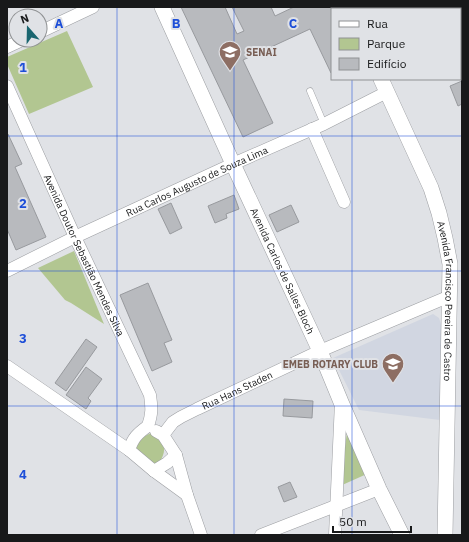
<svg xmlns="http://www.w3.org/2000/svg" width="469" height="542" font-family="'IBM Plex Sans',sans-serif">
<rect width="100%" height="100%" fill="#e0e2e6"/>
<path fill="#d1d6e1" d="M 433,314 L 439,318 L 442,327 L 440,420 L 359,410 L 333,358 Z"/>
<path fill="#b2c691" d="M 67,31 L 93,87 L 29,114 L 7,64 L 7,57 Z
M 74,251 L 104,324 L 71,303 L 65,300 L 38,268 Z
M 347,432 L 369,473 L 340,486 Z
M 151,433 C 165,443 168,448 159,464 L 153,463 L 134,448 L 143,437 Z"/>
<path fill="#b8babe" stroke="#989a9e" d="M 181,7 L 225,7 L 237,34 L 244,31 L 232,7 L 271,7 L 275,16 L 294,7 L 331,7 L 332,9 L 332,72 L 331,73 L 310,29 L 243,60 L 273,123 L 243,137 Z
M 462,81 L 462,104 L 458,106 L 450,86 Z
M 7,134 L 8,134 L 22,164 L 15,167 L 46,237 L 16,250 L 7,229 Z
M 234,195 L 239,209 L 226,214 L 227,218 L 215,223 L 208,206 Z
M 171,203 L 182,228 L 170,234 L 158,209 Z
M 291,205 L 299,222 L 277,232 L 269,215 Z
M 148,283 L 172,340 L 164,343 L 172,362 L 152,371 L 120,295 Z
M 86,339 L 97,347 L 66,391 L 55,383 Z
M 86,367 L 102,379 L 88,398 L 91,401 L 86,409 L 66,395 Z
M 284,399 L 313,401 L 312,418 L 283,416 Z
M 290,482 L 297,497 L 284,502 L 278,487 Z"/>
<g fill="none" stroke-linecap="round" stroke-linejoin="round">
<g stroke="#9c9ea2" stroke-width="7">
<path id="service" d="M 310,91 L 324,124"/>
</g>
<g stroke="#9c9ea2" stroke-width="13">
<g id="minor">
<path d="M 40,32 L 93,7"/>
<path d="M 7,47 L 22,40"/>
<path id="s1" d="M 7,86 L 75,237 L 150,395 C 152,408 152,414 148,426"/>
<path d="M 312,129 L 344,202"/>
<path id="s2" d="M 7,271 L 75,237 L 233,164 L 324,124 L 387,92"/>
<path d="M 7,366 L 129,450 L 154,471 L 187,495"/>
<path d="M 156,431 L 163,435 L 176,455 L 187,495 L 201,535"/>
<path id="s3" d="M 163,435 L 173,422 L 181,417 L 197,409 L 320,351 L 450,296"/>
<path d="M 129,450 C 133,438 137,434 148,426"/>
<path d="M 154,471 L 167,463 L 176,455"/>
<path d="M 261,535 L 379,489"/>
<path d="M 335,535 L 341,402"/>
</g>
</g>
<g stroke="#9c9ea2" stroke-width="16">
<g id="tertiary">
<path id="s4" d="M 162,7 L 233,164 L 320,351 L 341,402 L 379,489 L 402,535"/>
<path d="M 350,7 L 351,9"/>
<path id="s5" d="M 381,79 L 431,188 L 439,213 L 445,238 L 450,264 L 445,535"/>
</g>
</g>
<use href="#service" stroke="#fff" stroke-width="6"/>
<use href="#minor" stroke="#fff" stroke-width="12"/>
<use href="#tertiary" stroke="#fff" stroke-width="15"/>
</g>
<path fill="none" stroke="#1d4ed8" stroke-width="1" stroke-opacity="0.55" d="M 117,7 L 117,535M 234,7 L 234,535M 352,7 L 352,9M 352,79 L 352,535M 7,136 L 462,136M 7,271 L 462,271M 7,406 L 462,406"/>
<defs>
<g id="university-pin" transform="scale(1.15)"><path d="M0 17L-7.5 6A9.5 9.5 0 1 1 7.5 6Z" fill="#8d6e63" stroke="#e0e2e6"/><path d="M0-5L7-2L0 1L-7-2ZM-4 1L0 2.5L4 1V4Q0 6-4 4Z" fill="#fff"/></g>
<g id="school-pin" transform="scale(1.15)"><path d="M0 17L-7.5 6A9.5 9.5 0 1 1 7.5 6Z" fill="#8d6e63" stroke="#e0e2e6"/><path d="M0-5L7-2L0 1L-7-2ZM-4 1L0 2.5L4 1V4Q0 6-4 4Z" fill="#fff"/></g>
</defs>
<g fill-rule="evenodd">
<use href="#university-pin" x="230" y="52"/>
<use href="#school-pin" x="393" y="364"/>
</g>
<g text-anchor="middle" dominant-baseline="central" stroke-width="4" stroke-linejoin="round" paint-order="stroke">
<g font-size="10" font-weight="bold" fill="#785e54" stroke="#e0e2e6" text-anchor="start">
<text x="246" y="52">SENAI</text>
<text x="378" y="364" text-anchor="end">EMEB ROTARY CLUB</text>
</g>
<g font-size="10" fill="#18191a" stroke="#e0e2e6">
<text stroke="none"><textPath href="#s2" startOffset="210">Rua Carlos Augusto de Souza Lima</textPath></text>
<text stroke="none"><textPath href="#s1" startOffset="186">Avenida Doutor Sebastião Mendes Silva</textPath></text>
<text stroke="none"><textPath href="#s4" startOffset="290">Avenida Carlos de Salles Bloch</textPath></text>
<text stroke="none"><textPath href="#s5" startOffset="235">Avenida Francisco Pereira de Castro</textPath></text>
<text stroke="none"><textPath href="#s3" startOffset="88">Rua Hans Staden</textPath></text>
</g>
</g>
<g font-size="13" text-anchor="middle" font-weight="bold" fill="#1d4ed8" stroke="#e0e2e6" stroke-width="4" stroke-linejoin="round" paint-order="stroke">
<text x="59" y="28">A</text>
<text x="176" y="28">B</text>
<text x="293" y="28">C</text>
<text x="23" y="72">1</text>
<text x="23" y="208">2</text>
<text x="23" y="343">3</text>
<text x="23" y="479">4</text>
</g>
<rect width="469" height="542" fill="none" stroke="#18191a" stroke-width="16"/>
<rect x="331" y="8" width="130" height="72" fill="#e0e2e6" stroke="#909294"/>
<rect x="339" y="21" width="20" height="6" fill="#ffffff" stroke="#909294"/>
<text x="367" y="28" font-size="12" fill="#18191a">Rua</text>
<rect x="339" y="38" width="20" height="12" fill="#b2c691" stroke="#909294"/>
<text x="367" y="48" font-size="12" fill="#18191a">Parque</text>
<rect x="339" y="58" width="20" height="12" fill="#b8babe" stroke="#909294"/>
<text x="367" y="68" font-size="12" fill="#18191a">Edifício</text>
<g transform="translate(28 28) rotate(340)"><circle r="19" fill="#e0e2e6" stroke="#909294"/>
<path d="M0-3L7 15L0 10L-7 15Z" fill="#19656f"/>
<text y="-6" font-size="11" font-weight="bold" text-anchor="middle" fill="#18191a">N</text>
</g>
<path d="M333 526v6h78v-6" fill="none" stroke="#18191a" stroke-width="2"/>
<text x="339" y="526" font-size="12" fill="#18191a" stroke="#e0e2e6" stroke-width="3" paint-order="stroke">50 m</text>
</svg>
